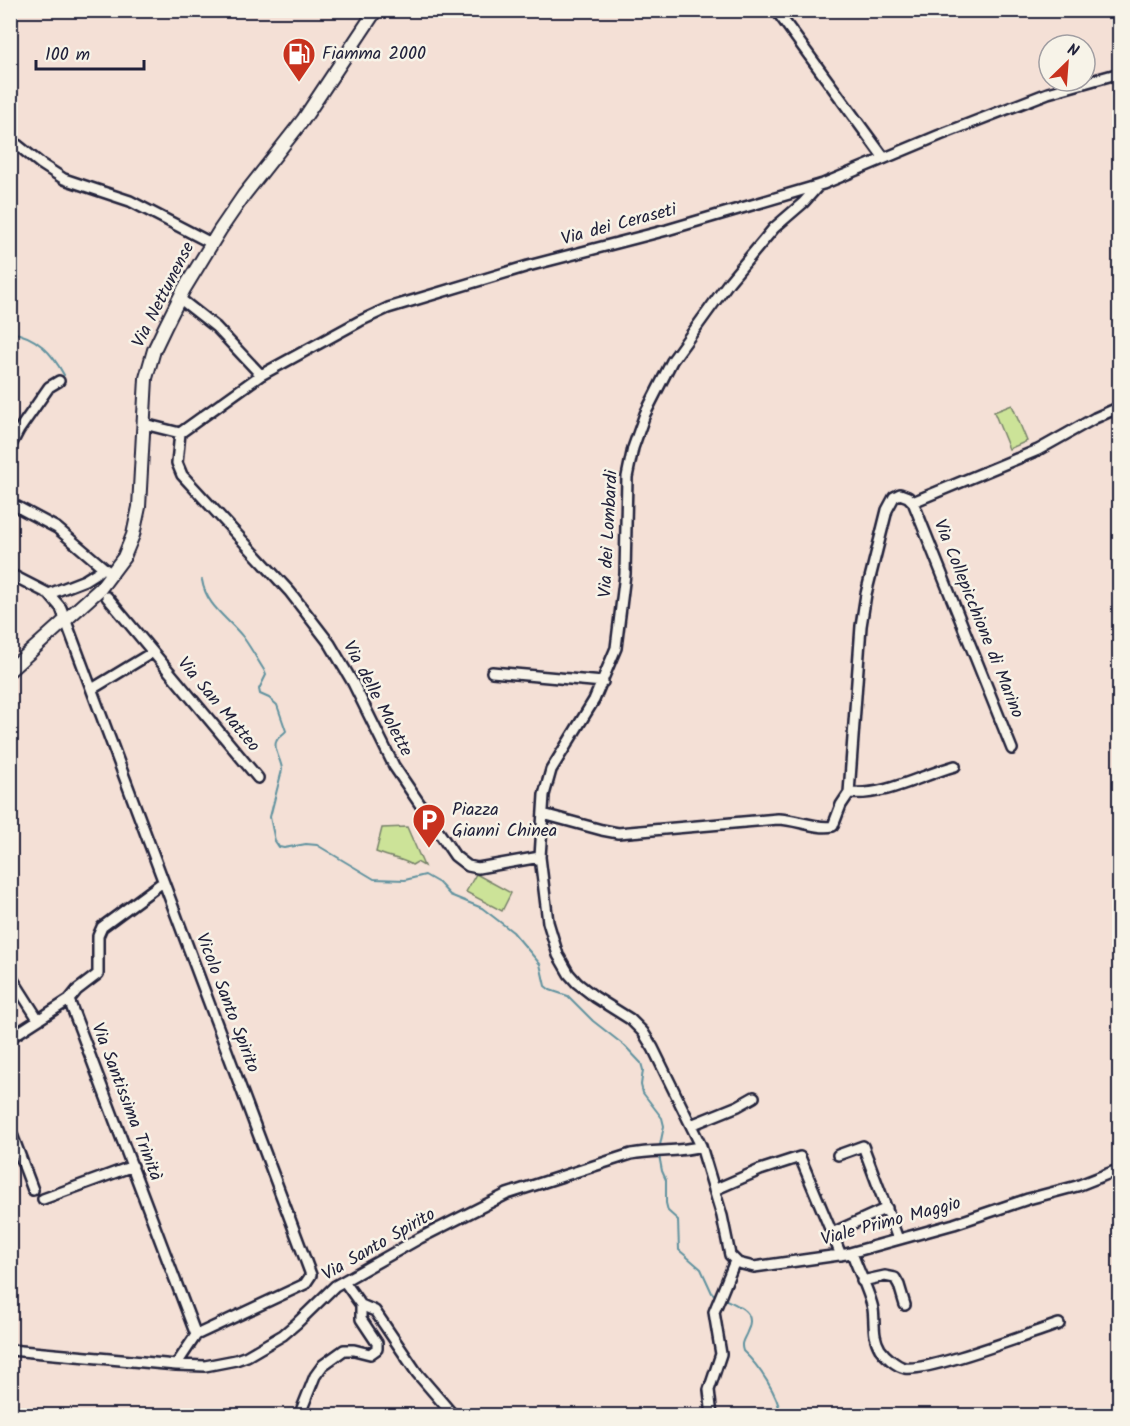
<svg xmlns="http://www.w3.org/2000/svg" width="1130" height="1426" font-family="Kalam,sans-serif">
<rect width="100%" height="100%" fill="#f4e0d6"/>
<filter id="ink" filterUnits="userSpaceOnUse"><feTurbulence type="fractalNoise" baseFrequency=".0167" numOctaves="2"/><feDisplacementMap in="SourceGraphic" scale="12" xChannelSelector="R" yChannelSelector="G"/><feConvolveMatrix kernelMatrix="1 2 1 2 8 2 1 2 1" color-interpolation-filters="sRGB"/></filter>
<g filter="url(#ink)">
<path fill="#cce398" stroke="#77826a" stroke-width="1.5" d="M 1012,405 L 1027,441 L 1009,449 L 994,412 Z
M 407,827 L 424,866 L 417,862 L 412,865 C 404,859 387,857 376,852 L 382,828 Z
M 476,874 L 511,893 L 502,911 L 466,892 Z"/>
<g fill="none" stroke-linecap="round" stroke-linejoin="round">
<path stroke="#61929f" stroke-width="2" d="M 10,332 C 37,336 52,353 64,375
M 202,580 C 206,606 228,618 243,637 C 251,648 257,659 264,670 L 266,675 L 259,689 L 260,694 L 269,698 L 277,705 L 286,731 C 283,735 278,736 276,742 C 273,750 282,761 282,770 L 270,817 L 275,841 L 279,847 L 284,848 L 306,844 L 317,845 L 374,879 L 405,880 L 425,875 L 439,883 L 450,895 L 482,908 L 513,932 L 540,964 L 545,986 L 550,990 L 568,996 L 593,1021 L 625,1046 L 641,1063 L 643,1070 L 641,1085 L 643,1093 L 662,1118 L 664,1126 L 659,1150
M 659,1155 L 662,1171 L 666,1180 L 666,1203 L 668,1211 L 678,1220 L 679,1250 L 701,1269 L 712,1293 L 717,1296
M 722,1298 C 737,1305 758,1311 747,1332 C 744,1340 740,1342 743,1351 C 759,1366 778,1394 781,1416"/>
<g stroke="#22223b" stroke-width="14">
<path id="minor" d="M 776,10 L 884,158
M 10,139 L 41,164 L 64,179 L 130,201 L 211,243
M 819,185 L 803,203 L 774,228 L 729,282 L 672,361 L 645,414 L 633,448 L 627,477 L 625,574 L 616,648 L 594,700 L 551,770 L 544,795 L 540,857 L 548,922 L 558,955 L 569,974 L 577,983 L 595,997 L 630,1019 L 643,1032 L 653,1048 L 701,1146 L 722,1216 L 730,1255 L 738,1263 L 754,1267 L 846,1254 L 954,1224 L 1028,1199 L 1077,1186 L 1120,1169
M 179,298 L 216,327 L 261,375
M 144,424 L 180,433 L 261,375 L 360,321 L 388,308 L 528,266 L 667,230 L 823,184 L 940,135 L 1048,93 L 1120,73
M 180,433 L 177,463 L 182,475 L 290,592 L 330,644 L 353,683 L 394,766 L 455,856 L 468,866 L 478,868 L 540,857
M 10,447 L 19,430 L 49,387 L 59,381
M 913,502 L 1038,450 L 1095,418 L 1120,407
M 10,503 L 57,528 L 104,568
M 10,574 L 49,594 L 61,608 L 311,1275 L 305,1284 L 196,1335
M 49,594 L 85,580 L 104,568 L 108,571
M 107,597 L 258,778
M 492,672 L 603,682
M 92,689 L 153,652
M 849,793 C 887,796 919,776 955,766
M 543,814 L 602,830 L 618,833 L 778,819 C 795,819 818,830 833,826 L 841,805 L 849,793 L 861,626 L 866,594 L 887,510 L 894,497 L 900,494 L 908,497 L 913,502 L 1012,749
M 163,882 L 102,927 L 98,936 L 98,974 L 77,990 L 69,1000 L 196,1335 L 176,1365
M 10,975 L 38,1019
M 10,1038 L 69,1000
M 691,1125 L 738,1106 L 754,1097
M 10,1129 L 33,1190
M 838,1155 L 863,1146 L 898,1239
M 714,1190 L 760,1170 L 800,1157 L 841,1255
M 43,1199 L 133,1166
M 832,1233 L 887,1208
M 852,1253 C 857,1268 870,1293 873,1309 C 875,1322 872,1336 880,1349 C 885,1356 896,1366 905,1368 C 928,1372 1031,1333 1059,1324
M 862,1281 L 885,1276 L 895,1278 L 899,1285 L 905,1305
M 361,1305 L 375,1311 L 417,1373 L 454,1416
M 10,1350 L 176,1365 L 205,1366 L 236,1360 L 247,1356 L 283,1335 L 297,1323 L 335,1286 L 420,1238 L 507,1194 L 631,1154 C 654,1149 679,1153 701,1146
M 299,1416 L 315,1376 L 323,1365 L 344,1350 L 354,1350 L 370,1354 L 377,1349 L 377,1343 L 361,1319 L 361,1305 L 344,1281
M 712,1416 L 709,1390 L 721,1354 L 714,1312 L 735,1261"/>
</g>
<g stroke="#22223b" stroke-width="16">
<path id="major" d="M 10,670 L 100,589 L 124,557 L 133,535 L 139,507 L 146,378 L 154,350 L 165,327 L 184,289 L 220,230 L 244,195 L 303,120 L 376,10"/>
</g>
<use href="#minor" stroke="#f7f3e8" stroke-width="9"/>
<use href="#major" stroke="#f7f3e8" stroke-width="12"/>
</g>
</g>
<defs>
<g id="fuel-pin" transform="scale(1.725)"><path d="M0 17L-7.5 6A9.5 9.5 0 1 1 7.5 6Z" fill="#c8321e" stroke="#f7f3e8"/><path d="M-5.5-6h7V0h2V4h1.3V-2.5L3-4.5l.8-.8L6-3V5H2.5V1h-1V6h-7ZM-4.2-4.7v3.2H.2V-4.7Z" fill="#fff"/></g>
<g id="parking-pin" transform="scale(1.725)"><path d="M0 17L-7.5 6A9.5 9.5 0 1 1 7.5 6Z" fill="#c8321e" stroke="#f7f3e8"/><path d="M-3.5-5.5H1a3.5 3.5 0 0 1 0 7H-1V5.5H-3.5ZM-1-3.4V-.6H.8a1.4 1.4 0 0 0 0-2.8Z" fill="#fff"/></g>
</defs>
<g fill-rule="evenodd">
<use href="#fuel-pin" x="299" y="54"/>
<use href="#parking-pin" x="429" y="820"/>
</g>
<g text-anchor="middle" dominant-baseline="central" stroke-width="5" stroke-linejoin="round" paint-order="stroke">
<g font-size="18" fill="#22223b" stroke="#f7f3e8" text-anchor="start">
<text x="322" y="54">Fiamma 2000</text>
<text x="452" y="810">Piazza<tspan x="452" dy="21">Gianni Chinea</tspan></text>
</g>
<g font-size="18" fill="#22223b" stroke="#f7f3e8">
<text transform="translate(619 225) rotate(-15)">Via dei Ceraseti</text>
<text transform="translate(164 295) rotate(-63)">Via Nettunense</text>
<text transform="translate(609 534) rotate(-87)">Via dei Lombardi</text>
<text transform="translate(978 619) rotate(68)">Via Collepicchione di Marino</text>
<text transform="translate(377 699) rotate(62)">Via delle Molette</text>
<text transform="translate(218 705) rotate(50)">Via San Matteo</text>
<text transform="translate(227 1003) rotate(69)">Vicolo Santo Spirito</text>
<text transform="translate(126 1102) rotate(69)">Via Santissima Trinità</text>
<text transform="translate(891 1222) rotate(-15)">Viale Primo Maggio</text>
<text transform="translate(379 1245) rotate(-30)">Via Santo Spirito</text>
</g>
</g>
<rect width="1130" height="1426" fill="none" stroke="#f7f3e8" stroke-width="36"/>
<rect x="18" y="18" width="1094" height="1390" fill="none" stroke="#22223b" stroke-width="2" filter="url(#ink)"/>
<g transform="translate(1067 63) rotate(25)"><circle r="28" fill="#f7f3e8" stroke="#a29fa3" stroke-width="1.5"/>
<path d="M0-4.5L10 22L0 15L-10 22Z" fill="#c8321e"/>
<text y="-9" font-size="16" font-weight="bold" text-anchor="middle" fill="#22223b">N</text>
</g>
<path d="M36 60v9h108v-9" fill="none" stroke="#22223b" stroke-width="3"/>
<text x="45" y="60" font-size="18" fill="#22223b" stroke="#f7f3e8" stroke-width="4.5" paint-order="stroke">100 m</text>
</svg>
